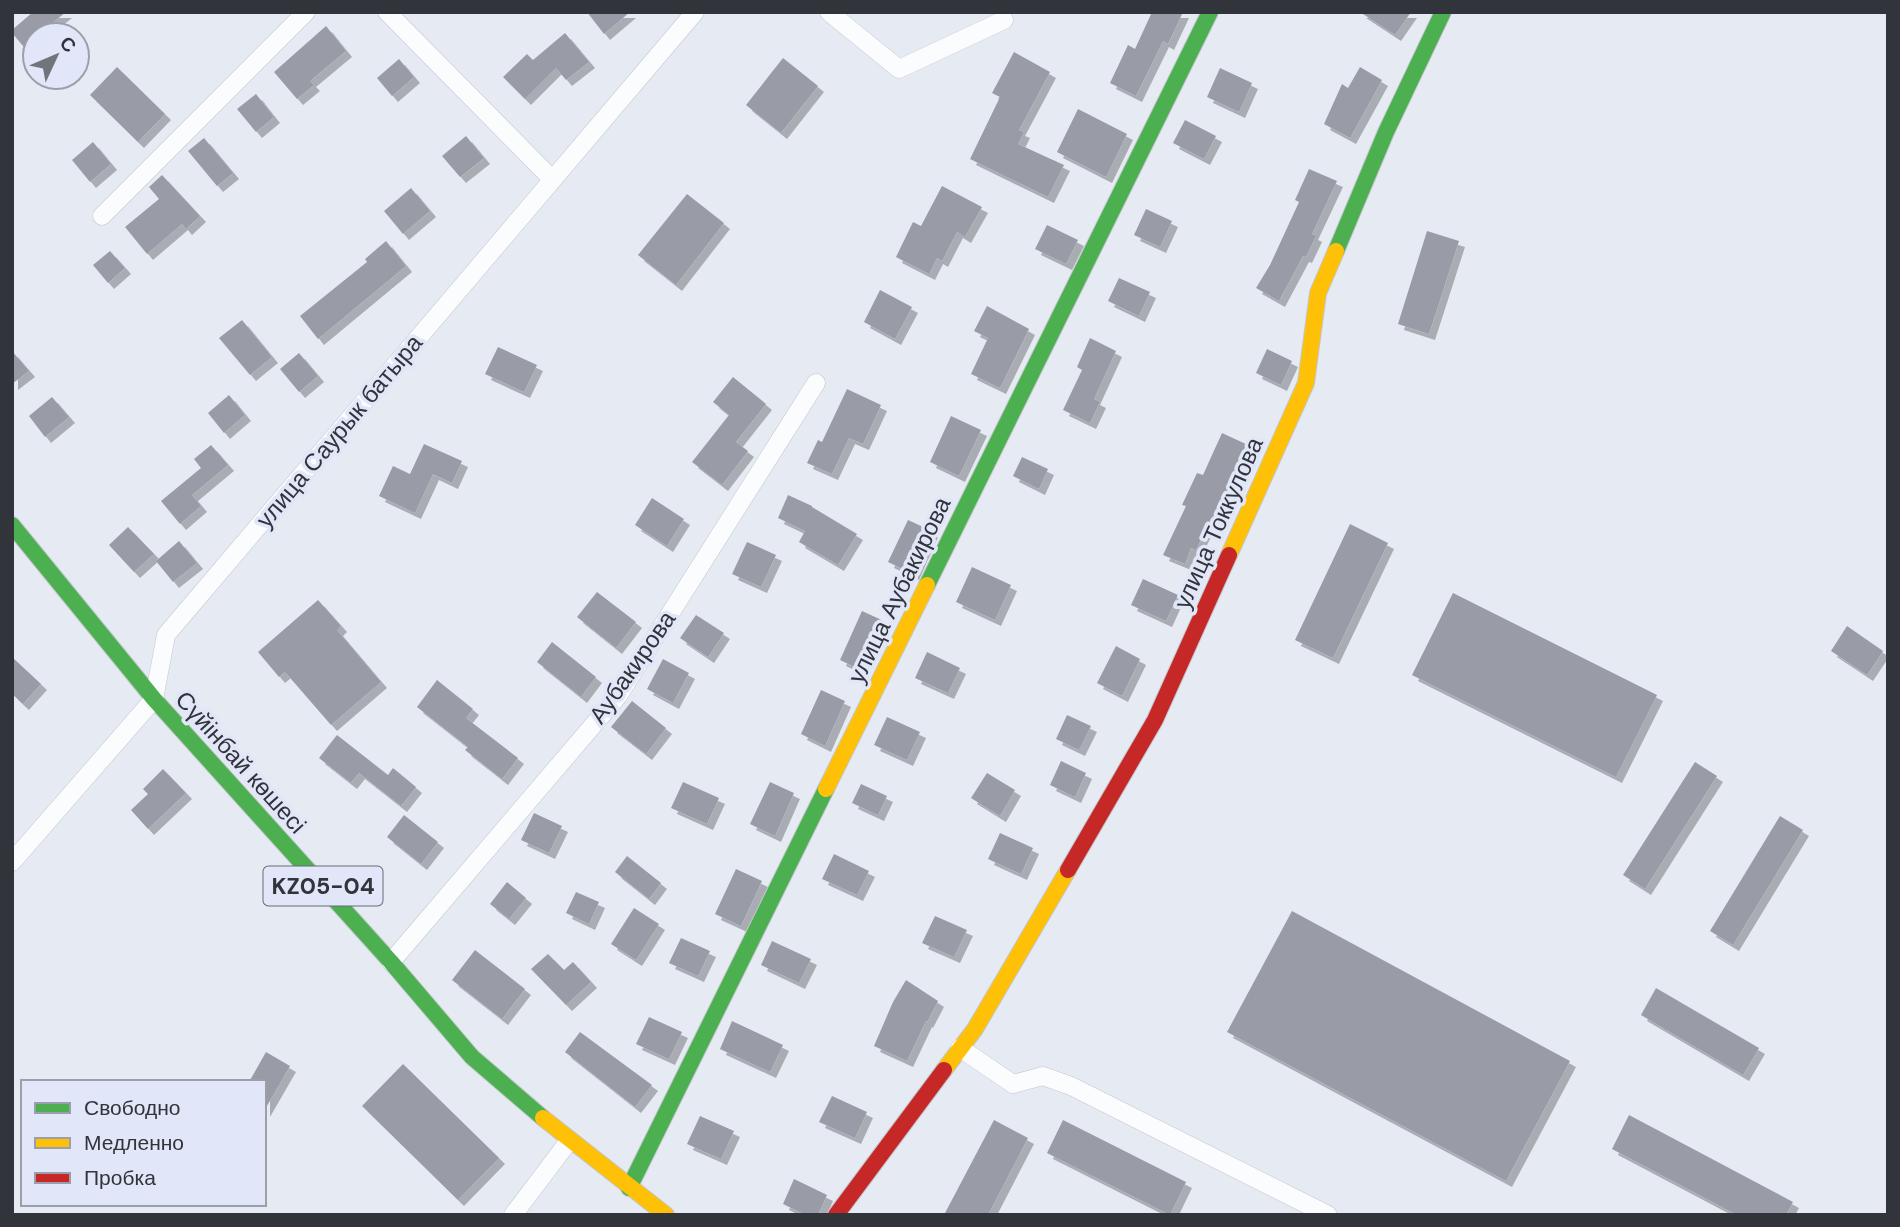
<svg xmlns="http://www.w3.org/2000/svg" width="1900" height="1227" font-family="'DM Sans',sans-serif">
<defs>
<filter id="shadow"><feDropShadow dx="6" dy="6" stdDeviation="0" flood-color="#0004"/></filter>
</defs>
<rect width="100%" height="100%" fill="#e6eaf3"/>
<path fill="#999ca7" filter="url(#shadow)" d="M 33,12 L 66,12 L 46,28 L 52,35 L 35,35 L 35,60 L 12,33 L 12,30 Z
M 587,12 L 630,12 L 604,34 Z
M 1152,12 L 1183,12 L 1168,44 L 1163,41 L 1136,96 L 1110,83 L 1128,45 L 1135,49 Z
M 1360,12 L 1411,12 L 1395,35 Z
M 326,26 L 346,51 L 310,81 L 314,85 L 297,99 L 274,72 Z
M 565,33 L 589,62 L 566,80 L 556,68 L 525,99 L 503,77 L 527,54 L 533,60 Z
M 1014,52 L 1050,72 L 1019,130 L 1024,132 L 1018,144 L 1064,165 L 1048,197 L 970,159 L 1000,97 L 992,93 Z
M 783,58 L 818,86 L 781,133 L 746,105 Z
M 399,59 L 414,77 L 392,96 L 377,78 Z
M 117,67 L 165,114 L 138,142 L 90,95 Z
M 1360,67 L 1382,80 L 1350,138 L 1324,124 L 1342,84 L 1348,88 Z
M 1220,68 L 1252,83 L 1239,112 L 1207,97 Z
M 256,94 L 274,117 L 256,132 L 237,109 Z
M 1078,109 L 1127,134 L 1106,177 L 1057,152 Z
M 1185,120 L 1216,136 L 1204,159 L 1173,143 Z
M 466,136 L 484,158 L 460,177 L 442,156 Z
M 204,138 L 233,173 L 217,186 L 188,151 Z
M 93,142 L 111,164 L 90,182 L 72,160 Z
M 1309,169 L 1337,181 L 1312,234 L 1316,236 L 1306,257 L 1303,256 L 1279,301 L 1256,288 L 1270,265 L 1299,202 L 1295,200 Z
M 162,175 L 200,216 L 186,229 L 182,224 L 147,254 L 125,227 L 159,199 L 149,187 Z
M 942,186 L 982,207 L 965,237 L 957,232 L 942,261 L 937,258 L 929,274 L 896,257 L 913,222 L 921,226 Z
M 411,188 L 430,211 L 403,234 L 384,211 Z
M 687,194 L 724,223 L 676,285 L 638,255 Z
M 1146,209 L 1172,221 L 1160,247 L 1134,235 Z
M 1047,225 L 1078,240 L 1066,264 L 1035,249 Z
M 1427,231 L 1459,241 L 1429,334 L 1398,324 Z
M 386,241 L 406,266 L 318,339 L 300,316 L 367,262 L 365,259 Z
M 110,251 L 125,268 L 108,283 L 93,265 Z
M 1119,278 L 1150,292 L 1139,316 L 1108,301 Z
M 880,290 L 912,307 L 895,339 L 864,322 Z
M 987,306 L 1029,329 L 1000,388 L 971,374 L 988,338 L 974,331 Z
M 242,320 L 272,357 L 250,375 L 219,338 Z
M 1090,338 L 1116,351 L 1094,399 L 1100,402 L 1090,423 L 1063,410 L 1082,370 L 1077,367 Z
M 498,347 L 537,365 L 524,392 L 485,374 Z
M 1267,349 L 1292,361 L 1281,385 L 1256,373 Z
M 12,351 L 29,371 L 12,384 Z
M 299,353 L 318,376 L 299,392 L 280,369 Z
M 733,377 L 766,404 L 736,442 L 748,451 L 722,485 L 692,462 L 729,415 L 713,402 Z
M 847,389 L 881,405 L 863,444 L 849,438 L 832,474 L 807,463 L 818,440 L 822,442 Z
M 229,395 L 245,415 L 224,433 L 208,413 Z
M 52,397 L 69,417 L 45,437 L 29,416 Z
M 951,416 L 981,430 L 959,476 L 930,462 Z
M 1222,433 L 1248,445 L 1215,520 L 1211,518 L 1196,550 L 1191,548 L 1185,564 L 1163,555 L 1186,506 L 1182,505 L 1197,473 L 1203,475 Z
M 424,444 L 462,461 L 452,483 L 433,474 L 415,513 L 379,496 L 393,466 L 410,474 Z
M 211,445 L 228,465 L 192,495 L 201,506 L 180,524 L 161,501 L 201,468 L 194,459 Z
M 1022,457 L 1048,469 L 1039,489 L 1013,476 Z
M 788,495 L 812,506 L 812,507 L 857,534 L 838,565 L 799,542 L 805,531 L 778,518 Z
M 652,498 L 684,519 L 667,546 L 635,525 Z
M 908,520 L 932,531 L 913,574 L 888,562 Z
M 1350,524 L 1388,543 L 1333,658 L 1295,640 Z
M 128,527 L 154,554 L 134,572 L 109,545 Z
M 179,541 L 197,563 L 173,582 L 156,561 Z
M 747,542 L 776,555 L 761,587 L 732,574 Z
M 972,567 L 1011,585 L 995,620 L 956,602 Z
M 1143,579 L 1178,595 L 1166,621 L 1131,605 Z
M 597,592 L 636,622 L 616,648 L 577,617 Z
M 1453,593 L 1657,695 L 1616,777 L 1412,675 Z
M 318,600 L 341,626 L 337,630 L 381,682 L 331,725 L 285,672 L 279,677 L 258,652 Z
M 862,611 L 884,621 L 861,670 L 840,660 Z
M 696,615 L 724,633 L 708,657 L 680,638 Z
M 1847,626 L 1883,651 L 1867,675 L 1831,651 Z
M 552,642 L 596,677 L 581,697 L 537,662 Z
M 1116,646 L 1140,659 L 1122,696 L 1097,683 Z
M 927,652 L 960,668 L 948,693 L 915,678 Z
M 12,657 L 41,684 L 23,704 L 12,694 Z
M 663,659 L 689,673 L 673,703 L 647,689 Z
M 437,680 L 473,709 L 466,718 L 518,758 L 502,779 L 465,750 L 468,747 L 417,707 Z
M 821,690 L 845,701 L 825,746 L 801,734 Z
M 632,701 L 666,728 L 646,754 L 611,727 Z
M 1067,715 L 1091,726 L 1079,750 L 1056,739 Z
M 887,717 L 920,732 L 907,760 L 874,745 Z
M 337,735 L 388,775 L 393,768 L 416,787 L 401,806 L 359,773 L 351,783 L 319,758 Z
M 1061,761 L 1086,773 L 1075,797 L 1050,785 Z
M 1695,762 L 1717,776 L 1645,889 L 1623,875 Z
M 163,769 L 186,793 L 148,829 L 131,810 L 148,794 L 143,789 Z
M 987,773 L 1015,790 L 1000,816 L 971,798 Z
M 683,782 L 719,798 L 707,824 L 671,808 Z
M 770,782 L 794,793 L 775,836 L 750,824 Z
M 861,784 L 887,796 L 878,815 L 852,803 Z
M 534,813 L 562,826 L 549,853 L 521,840 Z
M 404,815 L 438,842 L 421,864 L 387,837 Z
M 1780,816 L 1803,830 L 1733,945 L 1710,931 Z
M 1000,833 L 1033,848 L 1021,874 L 988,859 Z
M 834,854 L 869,871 L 857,895 L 822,879 Z
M 627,856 L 661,883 L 649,899 L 615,872 Z
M 736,869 L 762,881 L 741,926 L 715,914 Z
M 507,882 L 526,898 L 509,919 L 490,904 Z
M 576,892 L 599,902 L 589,924 L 566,913 Z
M 634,908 L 659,924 L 636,960 L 611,944 Z
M 1292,911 L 1570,1061 L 1506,1181 L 1227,1032 Z
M 935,916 L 967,930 L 954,957 L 922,943 Z
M 681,938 L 710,951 L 698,976 L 669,963 Z
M 772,941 L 811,959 L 799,983 L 761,965 Z
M 475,950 L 525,989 L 502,1019 L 452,980 Z
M 548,954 L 564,970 L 573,962 L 591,982 L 566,1005 L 531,969 Z
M 906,980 L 938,1001 L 927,1022 L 926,1021 L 907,1061 L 874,1046 L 893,1002 Z
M 1656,988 L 1759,1048 L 1743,1075 L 1641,1015 Z
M 649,1017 L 682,1032 L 669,1059 L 636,1044 Z
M 732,1021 L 783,1045 L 770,1072 L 720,1049 Z
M 580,1032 L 652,1085 L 635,1107 L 565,1052 Z
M 266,1052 L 290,1066 L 264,1111 L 264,1082 L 249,1082 Z
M 403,1064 L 499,1158 L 458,1200 L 362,1106 Z
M 832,1096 L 867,1112 L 855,1138 L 819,1122 Z
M 1629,1115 L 1793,1202 L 1786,1215 L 1737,1215 L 1612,1149 Z
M 700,1116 L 734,1131 L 721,1159 L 687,1144 Z
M 994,1120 L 1028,1138 L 988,1215 L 944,1215 Z
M 1063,1120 L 1186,1182 L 1170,1215 L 1047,1153 Z
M 794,1179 L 827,1195 L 818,1215 L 806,1215 L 783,1204 Z"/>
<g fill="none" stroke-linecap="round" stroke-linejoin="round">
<g stroke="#c3c6cd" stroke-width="19">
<path id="street" d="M 387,12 L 552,179
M 829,12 L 899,69 L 1004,20
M 102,216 L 306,12
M 12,862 L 154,699 L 166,635 L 695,12
M 391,962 L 618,696 L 816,383
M 960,1048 L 1013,1084 L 1043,1076 L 1071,1086 L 1328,1215
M 513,1215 L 569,1141"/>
</g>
<g stroke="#c3c6cd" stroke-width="18">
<path id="fast" d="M 1336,251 L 1386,132 L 1443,12
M 12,525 L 154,699 L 391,962 L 472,1057 L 543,1118
M 927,585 L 1210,12
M 629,1188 L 826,789"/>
</g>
<g stroke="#c3c6cd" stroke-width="18">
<path id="slow" d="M 1229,555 L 1306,383 L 1318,293 L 1336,251
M 826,789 L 927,585
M 944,1070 L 975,1029 L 1068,870
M 543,1118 L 666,1215"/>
</g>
<g stroke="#c3c6cd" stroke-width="18">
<path id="jam" d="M 1068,870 L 1155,720 L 1229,555
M 836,1215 L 944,1070"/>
</g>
<use href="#street" stroke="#fbfcfd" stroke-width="18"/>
<use href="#fast" stroke="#4caf50" stroke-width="16"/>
<use href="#slow" stroke="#ffc107" stroke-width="16"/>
<use href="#jam" stroke="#c62828" stroke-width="16"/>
</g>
<g text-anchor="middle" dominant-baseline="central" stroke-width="7" stroke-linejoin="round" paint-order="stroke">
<rect fill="#e1e7f8" stroke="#666a74" stroke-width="2" x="263.5" y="866.5" width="119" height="39" rx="5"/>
<g font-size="23" font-weight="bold" fill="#32343b">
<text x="323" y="886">KZ05-04</text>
</g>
<g font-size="24" fill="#32343b" stroke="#e1e7f8">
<text transform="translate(339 431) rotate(-50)">улица Саурык батыра</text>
<text transform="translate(1218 523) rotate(-66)">улица Токкулова</text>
<text transform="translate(899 590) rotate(-64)">улица Аубакирова</text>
<text transform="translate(632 667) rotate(-55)">Аубакирова</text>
<text transform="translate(241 762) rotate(48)">Сүйінбай көшесі</text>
</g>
</g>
<rect width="1900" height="1227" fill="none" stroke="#32343b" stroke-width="28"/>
<rect x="21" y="1080" width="245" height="126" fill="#e1e7f8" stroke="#9b9fac" stroke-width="2"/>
<rect x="35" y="1103" width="35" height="10" fill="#4caf50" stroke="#9b9fac" stroke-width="2"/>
<text x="84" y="1115" font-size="21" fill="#32343b">Свободно</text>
<rect x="35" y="1138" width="35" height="10" fill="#ffc107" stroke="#9b9fac" stroke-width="2"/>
<text x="84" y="1150" font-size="21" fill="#32343b">Медленно</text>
<rect x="35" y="1173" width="35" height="10" fill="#c62828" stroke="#9b9fac" stroke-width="2"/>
<text x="84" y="1185" font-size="21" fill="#32343b">Пробка</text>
<g transform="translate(56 56) rotate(46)"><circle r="33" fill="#e1e7f8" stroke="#9b9fac" stroke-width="2"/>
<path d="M0-5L12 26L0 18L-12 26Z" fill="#71747b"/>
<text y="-10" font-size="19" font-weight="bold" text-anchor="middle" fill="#32343b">С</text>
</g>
</svg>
